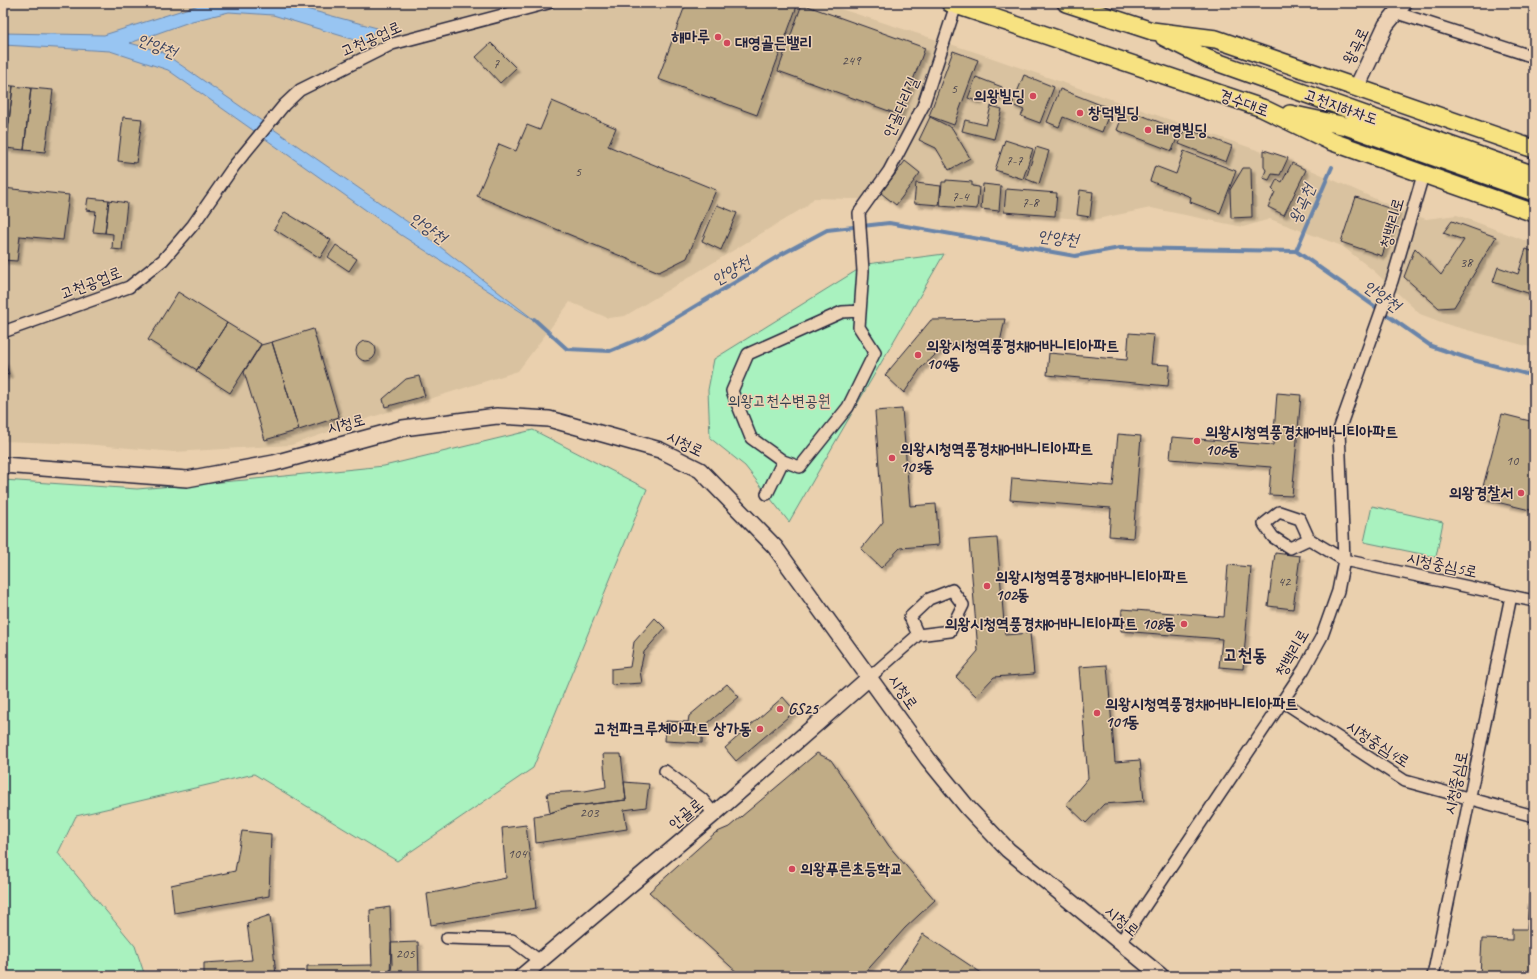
<svg xmlns="http://www.w3.org/2000/svg" width="1537" height="979" font-family="Caveat,'Poor Story',sans-serif">
<defs>
<filter id="shadow"><feDropShadow dx="3.5" dy="3.5" stdDeviation="1" flood-color="#0004"/></filter>
</defs>
<rect width="100%" height="100%" fill="#ead0ae"/>
<filter id="ink" filterUnits="userSpaceOnUse"><feTurbulence type="fractalNoise" baseFrequency=".025" numOctaves="2"/><feDisplacementMap in="SourceGraphic" scale="8" xChannelSelector="R" yChannelSelector="G"/><feConvolveMatrix kernelMatrix="1 2 1 2 8 2 1 2 1" color-interpolation-filters="sRGB"/></filter>
<g filter="url(#ink)">
<path fill="#d9c2a0" d="M 3,3 L 577,3 L 584,11 L 604,3 L 822,3 L 978,53 L 1300,165 L 1400,210 L 1426,219 L 1457,215 L 1534,244 L 1534,348 L 1449,325 L 1420,314 L 1374,271 L 1342,246 L 1270,219 L 1243,227 L 1151,208 L 1092,220 L 1031,215 L 928,201 L 814,198 L 805,207 L 625,316 L 608,318 L 570,302 L 518,371 L 369,418 L 291,445 L 174,452 L 85,444 L 3,441 Z"/>
<path fill="#a9f2bf" stroke="#668a7d" d="M 944,254 L 789,522 L 745,466 L 710,438 L 708,390 L 714,359 L 867,264 Z
M 533,430 L 647,489 L 533,768 L 397,861 L 254,774 L 76,816 L 58,853 L 135,946 L 145,976 L 3,976 L 3,480 L 137,489 L 245,480 L 384,466 Z
M 1372,506 L 1443,522 L 1436,557 L 1364,542 Z"/>
<path fill="#98c5f2" stroke="#6984a9" d="M 205,3 L 276,3 L 295,6 L 377,28 L 365,43 L 273,15 L 229,12 L 192,21 L 130,43 L 162,52 L 412,225 L 537,322 L 401,235 L 168,70 L 110,51 L 3,45 L 3,33 L 104,35 Z"/>
<g fill="none" stroke-linecap="round" stroke-linejoin="round">
<path stroke="#6984a9" stroke-width="4" d="M 1296,251 L 1332,167
M 534,319 L 567,349 L 610,351 L 644,337 L 782,254 L 827,230 L 889,223 L 1075,256 L 1120,248 L 1296,251 L 1431,346 L 1473,360 L 1534,376"/>
</g>
<path fill="#c0ac86" stroke="#22223b" filter="url(#shadow)" d="M 686,3 L 788,3 L 797,6 L 757,115 L 658,79 Z
M 802,4 L 925,48 L 900,115 L 778,71 Z
M 491,43 L 516,68 L 500,83 L 476,57 Z
M 953,51 L 978,60 L 954,125 L 929,116 Z
M 1024,75 L 1054,87 L 1040,123 L 1021,116 L 1024,110 L 1012,105 Z
M 976,77 L 1002,87 L 998,98 L 982,92 L 979,102 L 968,98 Z
M 3,85 L 13,86 L 6,148 L 3,147 Z
M 13,86 L 31,88 L 24,150 L 6,148 Z
M 31,88 L 53,90 L 45,152 L 24,150 Z
M 1060,89 L 1111,109 L 1102,132 L 1063,117 L 1059,127 L 1047,122 Z
M 552,101 L 616,128 L 608,146 L 716,190 L 687,258 L 659,272 L 477,196 L 499,144 L 516,151 L 527,125 L 540,130 Z
M 991,106 L 1002,109 L 994,139 L 962,131 L 965,120 L 986,125 Z
M 1125,109 L 1180,130 L 1172,151 L 1117,130 Z
M 123,117 L 142,119 L 136,163 L 118,161 Z
M 930,117 L 952,128 L 970,158 L 949,170 L 936,148 L 919,140 Z
M 1185,128 L 1232,146 L 1226,162 L 1179,144 Z
M 1005,140 L 1033,149 L 1023,179 L 995,170 Z
M 1036,147 L 1049,151 L 1039,184 L 1026,179 Z
M 1264,150 L 1288,158 L 1280,175 L 1272,174 L 1269,180 L 1263,178 L 1266,170 L 1264,167 Z
M 1184,151 L 1236,171 L 1220,213 L 1190,202 L 1191,197 L 1150,181 L 1155,166 L 1176,174 Z
M 905,161 L 920,173 L 896,205 L 881,193 Z
M 1292,163 L 1306,170 L 1284,215 L 1268,207 L 1275,192 L 1272,189 L 1277,179 L 1282,182 Z
M 1243,168 L 1251,168 L 1252,217 L 1231,218 L 1230,190 Z
M 946,180 L 972,182 L 972,186 L 979,187 L 977,209 L 940,206 L 942,182 L 946,182 Z
M 916,183 L 941,186 L 939,205 L 914,203 Z
M 983,184 L 1001,186 L 999,211 L 981,209 Z
M 3,188 L 69,195 L 63,240 L 20,236 L 17,261 L 3,260 Z
M 1006,189 L 1057,193 L 1055,216 L 1004,212 Z
M 1080,190 L 1093,192 L 1090,217 L 1077,215 Z
M 1356,197 L 1397,211 L 1382,256 L 1341,242 Z
M 88,198 L 109,200 L 105,233 L 93,232 L 96,211 L 86,210 Z
M 109,200 L 127,203 L 122,250 L 112,249 L 113,234 L 105,233 Z
M 717,205 L 737,213 L 721,250 L 702,241 Z
M 285,212 L 331,240 L 320,258 L 274,229 Z
M 1452,221 L 1496,237 L 1454,307 L 1439,308 L 1404,277 L 1415,248 L 1441,275 L 1464,240 L 1443,233 Z
M 336,245 L 357,259 L 349,271 L 328,257 Z
M 1526,249 L 1534,252 L 1534,295 L 1493,282 L 1498,267 L 1518,274 Z
M 178,292 L 227,323 L 197,370 L 148,340 Z
M 1005,319 L 999,347 L 946,345 L 921,368 L 904,393 L 885,375 L 931,320 Z
M 227,323 L 261,344 L 230,393 L 196,371 Z
M 313,329 L 339,417 L 299,430 L 272,342 Z
M 1129,333 L 1154,335 L 1151,364 L 1170,365 L 1168,386 L 1047,375 L 1049,353 L 1127,360 Z
M356 351a10 10 0 1 1 20 0a10 10 0 1 1-20 0Z
M 272,342 L 299,430 L 265,440 L 244,372 L 261,345 Z
M 3,359 L 9,374 L 3,376 Z
M 419,376 L 425,396 L 385,407 L 383,399 L 406,379 Z
M 1277,393 L 1301,395 L 1292,496 L 1269,495 L 1271,467 L 1170,459 L 1172,437 L 1273,445 Z
M 902,409 L 910,506 L 936,504 L 939,545 L 900,548 L 881,568 L 861,549 L 883,522 L 875,411 Z
M 1502,414 L 1534,422 L 1534,511 L 1480,498 Z
M 1118,434 L 1141,436 L 1133,538 L 1109,536 L 1111,508 L 1010,500 L 1012,478 L 1113,486 Z
M 997,538 L 1005,635 L 1030,633 L 1034,674 L 994,677 L 976,696 L 956,677 L 978,651 L 969,540 Z
M 1275,553 L 1300,556 L 1293,609 L 1268,606 Z
M 1228,565 L 1251,567 L 1243,669 L 1219,667 L 1222,639 L 1121,631 L 1122,609 L 1224,617 Z
M 655,618 L 665,628 L 644,652 L 640,671 L 642,683 L 611,685 L 611,669 L 630,667 L 634,642 Z
M 1107,665 L 1115,762 L 1140,760 L 1144,801 L 1104,804 L 1086,823 L 1066,804 L 1088,778 L 1079,667 Z
M 727,684 L 739,697 L 702,728 L 702,743 L 665,741 L 666,721 L 688,722 L 689,716 Z
M 783,697 L 795,711 L 736,761 L 725,748 Z
M 817,753 L 831,760 L 889,846 L 935,900 L 905,928 L 862,976 L 741,976 L 649,892 L 715,833 L 729,827 Z
M 603,754 L 621,754 L 626,800 L 567,807 L 550,813 L 547,793 L 585,791 L 606,787 Z
M 624,782 L 649,784 L 646,807 L 624,810 L 627,829 L 536,843 L 534,816 L 550,813 L 567,807 L 626,800 Z
M 526,825 L 536,908 L 431,925 L 427,894 L 506,878 L 502,828 Z
M 242,831 L 271,834 L 269,896 L 174,913 L 171,885 L 235,871 Z
M 1529,894 L 1534,895 L 1534,976 L 1480,975 L 1482,939 L 1512,940 L 1512,929 L 1527,929 Z
M 390,907 L 392,964 L 390,976 L 307,976 L 307,966 L 372,965 L 370,910 Z
M 270,915 L 276,976 L 204,976 L 204,963 L 252,960 L 247,923 Z
M 923,934 L 986,976 L 895,976 Z
M 418,942 L 419,976 L 390,976 L 391,943 Z"/>
<g fill="none" stroke-linecap="round" stroke-linejoin="round">
<g stroke="#22223b" stroke-width="14">
<path id="street" d="M 1397,13 L 1534,57
M 860,311 L 842,312 L 748,354 L 732,391 L 751,438 L 783,461 L 800,467 L 848,407 L 875,352 L 859,327 L 863,271 L 859,213 L 889,171 L 923,106 L 956,5
M 3,332 L 129,287 L 163,260 L 193,225 L 234,166 L 284,105 L 300,90 L 392,44 L 548,3
M 767,494 L 783,461
M 1309,539 L 1290,548 L 1273,537 L 1264,524 L 1279,512 L 1300,519 L 1309,539 L 1344,560 L 1534,601
M 870,677 L 918,635 L 950,631 L 963,605 L 952,590 L 929,599 L 910,617 L 918,635
M 1282,701 L 1405,781 L 1534,816
M 665,771 L 702,799 L 714,814
M 447,938 L 512,940 L 540,961
M 1120,943 L 1304,669 L 1322,636 L 1338,591 L 1344,560 L 1339,430 L 1392,281 L 1423,175
M 1433,976 L 1511,596"/>
</g>
<g stroke="#22223b" stroke-width="18">
<path id="secondary" d="M 1357,87 L 1386,25 L 1404,3
M 3,465 L 187,479 L 274,463 L 403,428 L 497,416 L 549,419 L 660,450 L 700,470 L 775,547 L 928,759 L 968,808 L 1008,850 L 1161,976
M 522,976 L 714,814 L 870,677"/>
</g>
<g stroke="#22223b" stroke-width="20">
<path id="primary" d="M 950,3 L 1262,108 L 1330,141 L 1534,213
M 1066,3 L 1152,31 L 1216,39 L 1534,149
M 1164,37 L 1208,59 L 1534,175
M 1290,114 L 1346,126 L 1534,192"/>
</g>
<use href="#street" stroke="#edd2b4" stroke-width="11"/>
<use href="#secondary" stroke="#edd2b4" stroke-width="15"/>
<use href="#primary" stroke="#f7e281" stroke-width="17"/>
</g>
</g>
<g fill="#d1495b" stroke="#edd2b4" stroke-width="1.5">
<circle cx="718" cy="37" r="4"/>
<circle cx="727" cy="43" r="4"/>
<circle cx="1033" cy="96" r="4"/>
<circle cx="1080" cy="113" r="4"/>
<circle cx="1148" cy="130" r="4"/>
<circle cx="918" cy="355" r="4"/>
<circle cx="1197" cy="441" r="4"/>
<circle cx="892" cy="458" r="4"/>
<circle cx="1521" cy="493" r="4"/>
<circle cx="987" cy="586" r="4"/>
<circle cx="1184" cy="624" r="4"/>
<circle cx="780" cy="709" r="4"/>
<circle cx="1097" cy="713" r="4"/>
<circle cx="760" cy="729" r="4"/>
<circle cx="792" cy="869" r="4"/>
</g>
<g text-anchor="middle" dominant-baseline="central" stroke-width="3" stroke-linejoin="round" paint-order="stroke">
<g font-size="14" fill="#4a444e">
<text x="851" y="60">249</text>
<text x="496" y="63">7</text>
<text x="954" y="88">5</text>
<text x="1014" y="160">7-7</text>
<text x="578" y="171">5</text>
<text x="960" y="196">7-4</text>
<text x="1030" y="202">7-8</text>
<text x="1466" y="262">38</text>
<text x="1512" y="460">10</text>
<text x="1284" y="581">42</text>
<text x="589" y="812">203</text>
<text x="517" y="853">104</text>
<text x="405" y="953">205</text>
</g>
<g font-size="16" font-weight="bold" fill="#22223b" stroke="#edd2b4" text-anchor="start">
<text x="710" y="37" text-anchor="end">해마루</text>
<text x="735" y="43">대영골든밸리</text>
<text x="1025" y="96" text-anchor="end">의왕빌딩</text>
<text x="1088" y="113">창덕빌딩</text>
<text x="1156" y="130">태영빌딩</text>
<text x="926" y="346">의왕시청역풍경채어바니티아파트<tspan x="926" dy="18">104동</tspan></text>
<text x="1205" y="432">의왕시청역풍경채어바니티아파트<tspan x="1205" dy="18">106동</tspan></text>
<text x="900" y="449">의왕시청역풍경채어바니티아파트<tspan x="900" dy="18">103동</tspan></text>
<text x="1513" y="493" text-anchor="end">의왕경찰서</text>
<text x="995" y="577">의왕시청역풍경채어바니티아파트<tspan x="995" dy="18">102동</tspan></text>
<text x="1176" y="624" text-anchor="end">의왕시청역풍경채어바니티아파트 108동</text>
<text x="1105" y="704">의왕시청역풍경채어바니티아파트<tspan x="1105" dy="18">101동</tspan></text>
<text x="788" y="709">GS25</text>
<text x="752" y="729" text-anchor="end">고천파크루체아파트 상가동</text>
<text x="800" y="869">의왕푸른초등학교</text>
</g>
<g font-size="16" fill="#22223b" stroke="#edd2b4">
<text transform="translate(371 39) rotate(-24)">고천공업로</text>
<text transform="translate(1356 46) rotate(-64)">왕곡로</text>
<text transform="translate(1244 103) rotate(20)">경수대로</text>
<text transform="translate(901 107) rotate(-66)">안골다리길</text>
<text transform="translate(1341 107) rotate(20)">고천지하차도</text>
<text transform="translate(1392 223) rotate(-74)">청백리로</text>
<text transform="translate(91 283) rotate(-21)">고천공업로</text>
<text transform="translate(346 424) rotate(-15)">시청로</text>
<text transform="translate(685 444) rotate(26)">시청로</text>
<text transform="translate(1442 565) rotate(12)">시청중심5로</text>
<text transform="translate(1292 653) rotate(-60)">청백리로</text>
<text transform="translate(903 692) rotate(55)">시청로</text>
<text transform="translate(1378 744) rotate(33)">시청중심4로</text>
<text transform="translate(1456 783) rotate(-78)">시청중심로</text>
<text transform="translate(686 814) rotate(-40)">안골로</text>
<text transform="translate(1122 921) rotate(39)">시청로</text>
</g>
<g font-size="16" fill="#36414f" stroke="#edd2b4">
<text x="779" y="401">의왕고천수변공원</text>
</g>
<g font-size="17" font-style="italic" fill="#3a4360" stroke="#edd2b4">
<text transform="translate(157 46) rotate(21)">안양천</text>
<text transform="translate(1302 204) rotate(-67)">왕곡천</text>
<text transform="translate(428 228) rotate(35)">안양천</text>
<text transform="translate(1058 238) rotate(6)">안양천</text>
<text transform="translate(731 271) rotate(-30)">안양천</text>
<text transform="translate(1382 296) rotate(35)">안양천</text>
</g>
<g font-size="18" font-weight="bold" fill="#22223b" stroke="#edd2b4">
<text x="1245" y="655">고천동</text>
</g>
</g>
<rect width="1537" height="979" fill="none" stroke="#edd2b4" stroke-width="16"/>
<rect x="8" y="8" width="1521" height="963" fill="none" stroke="#22223b" stroke-width="1.5" filter="url(#ink)"/>
</svg>
